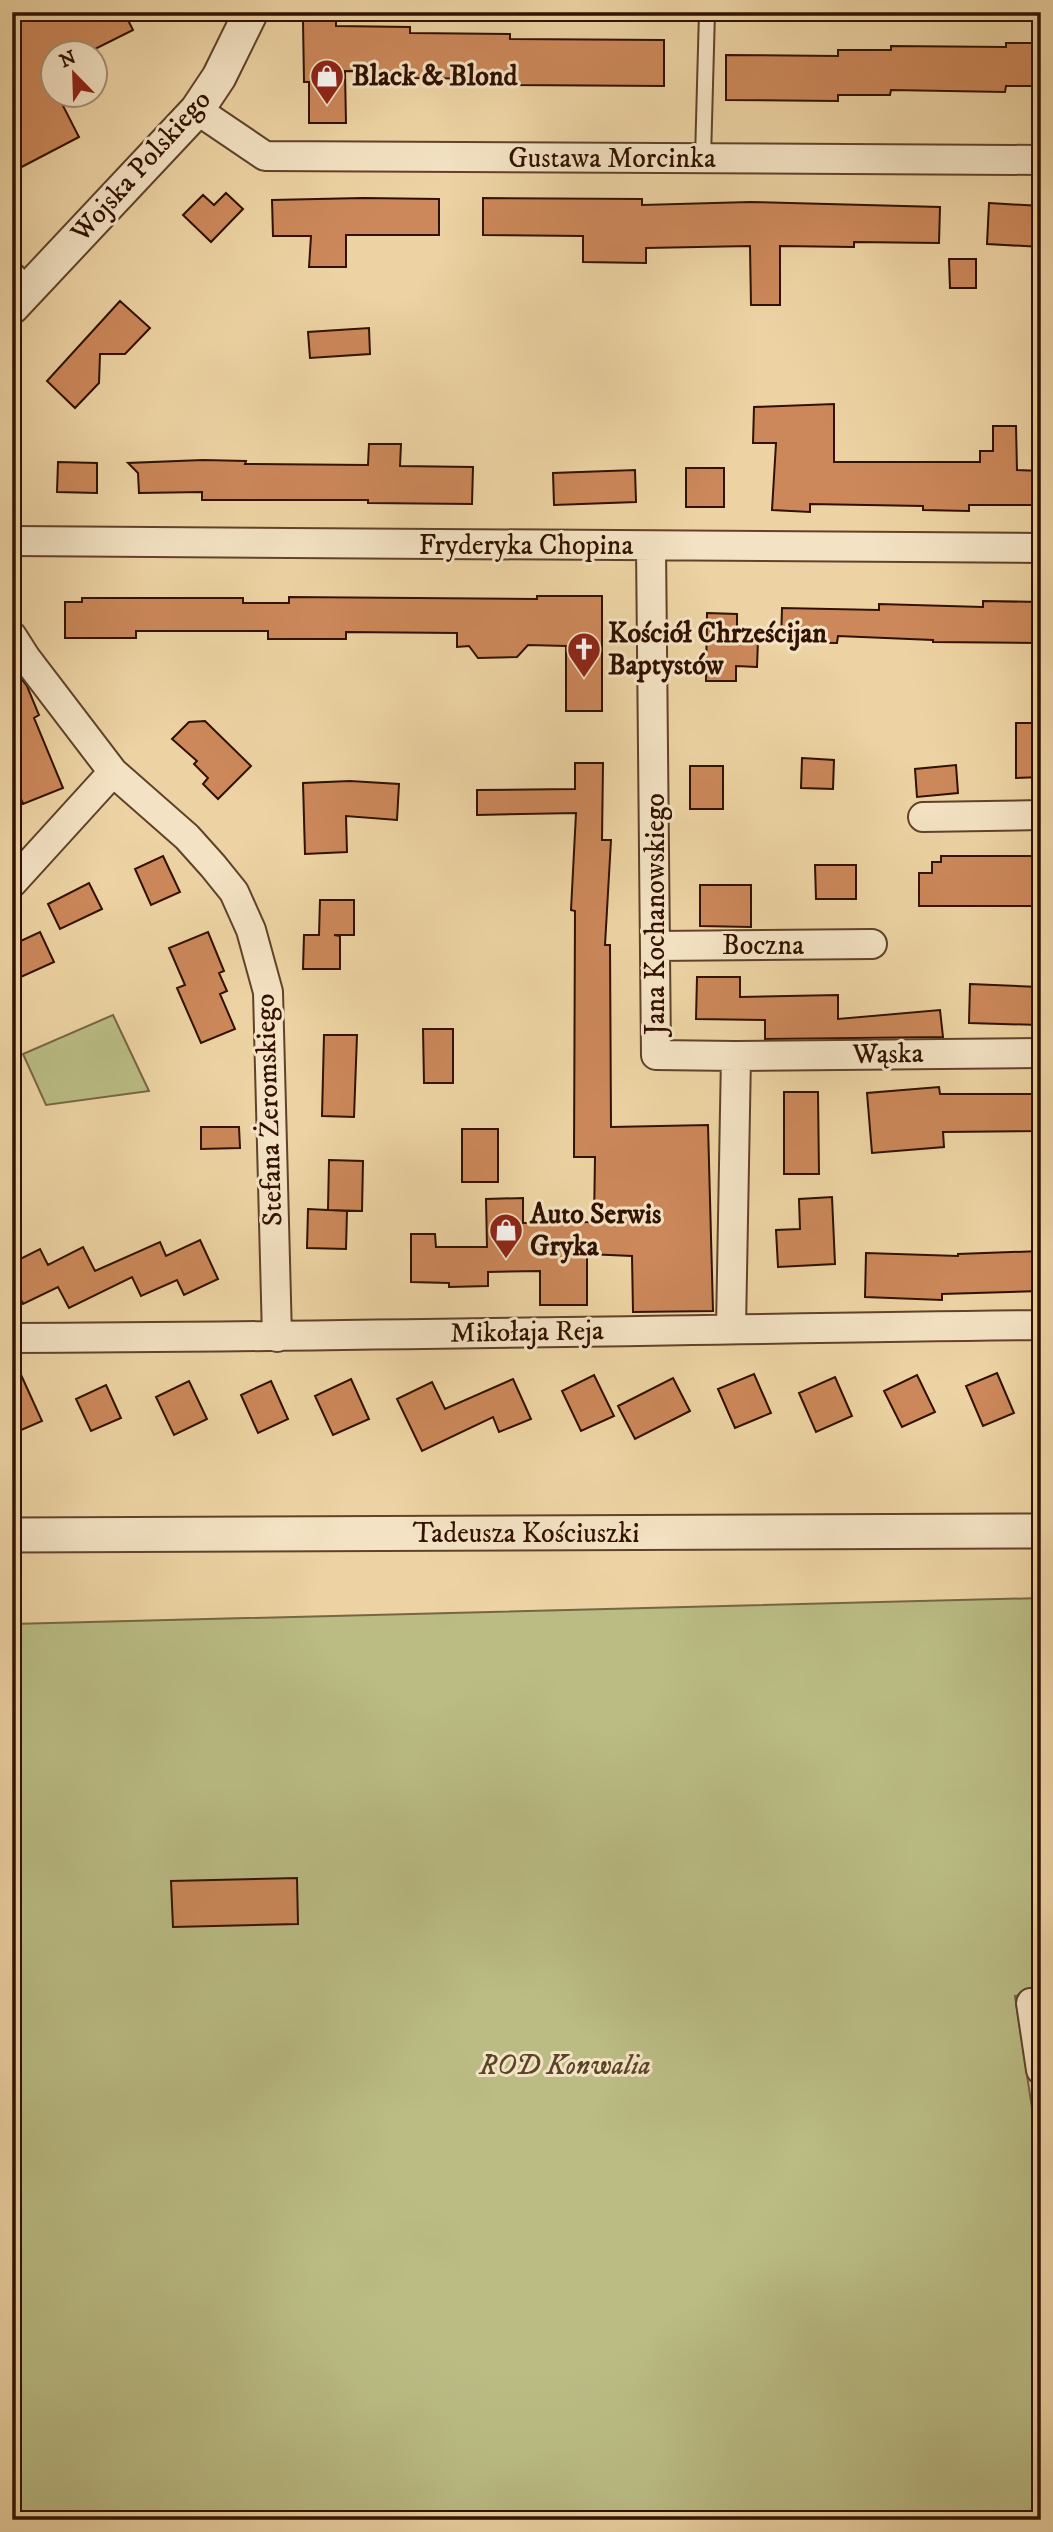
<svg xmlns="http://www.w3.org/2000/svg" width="1053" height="2532" font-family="'IM FELL DW Pica',serif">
<rect width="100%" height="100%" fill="#edd3a3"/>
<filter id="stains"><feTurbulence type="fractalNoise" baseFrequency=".00286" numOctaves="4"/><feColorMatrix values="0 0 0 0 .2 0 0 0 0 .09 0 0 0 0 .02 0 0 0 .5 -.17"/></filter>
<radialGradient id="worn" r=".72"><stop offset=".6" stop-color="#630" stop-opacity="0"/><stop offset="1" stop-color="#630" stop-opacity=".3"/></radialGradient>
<path fill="#babc84" stroke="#766642" stroke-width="2" d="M 113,1015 L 149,1091 L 46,1105 L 23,1054 Z
M 1041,1598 L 1041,1992 L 1015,1996 L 1041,2167 L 1041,2520 L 12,2520 L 12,1624 Z"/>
<path fill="#cc885a" stroke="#311101" stroke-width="2" d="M 12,12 L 124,12 L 133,30 L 89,52 L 52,52 L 52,94 L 57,94 L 79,137 L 12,172 Z
M 336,20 L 336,26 L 410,27 L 410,33 L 510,34 L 510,39 L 664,40 L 664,86 L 510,85 L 510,79 L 410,78 L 410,72 L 345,71 L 346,123 L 309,123 L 309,82 L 304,82 L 303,21 Z
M 1006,43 L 1041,43 L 1041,86 L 1006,86 L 1005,92 L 891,90 L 890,95 L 838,95 L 838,101 L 726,100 L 726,55 L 838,56 L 838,50 L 891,50 L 891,46 L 1006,47 Z
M 226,193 L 243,209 L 211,242 L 183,215 L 203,195 L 214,205 Z
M 363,198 L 439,199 L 439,235 L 346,235 L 346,267 L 309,267 L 311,236 L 273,236 L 272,200 Z
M 483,198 L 642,199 L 642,205 L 750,202 L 940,207 L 939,243 L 854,242 L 854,247 L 780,246 L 780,305 L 751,305 L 750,246 L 646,248 L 646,263 L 583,262 L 583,236 L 483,235 Z
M 989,203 L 1041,206 L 1041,247 L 987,244 Z
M 949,259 L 976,259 L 976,288 L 950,288 Z
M 120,301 L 150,328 L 125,354 L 100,354 L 99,383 L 75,408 L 47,381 Z
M 369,328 L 370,354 L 310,358 L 308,332 Z
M 834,404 L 834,462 L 980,462 L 980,451 L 993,451 L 993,426 L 1016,426 L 1017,470 L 1041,471 L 1041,505 L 969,505 L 969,511 L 923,510 L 923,506 L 810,504 L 810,512 L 772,510 L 776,443 L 753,443 L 754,407 Z
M 369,444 L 401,444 L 400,466 L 473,467 L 472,504 L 368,503 L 368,500 L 202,500 L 202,492 L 139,493 L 138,473 L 128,463 L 203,460 L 246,461 L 245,464 L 368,465 Z
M 58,462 L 97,463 L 97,493 L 57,492 Z
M 686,468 L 724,468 L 724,507 L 686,507 Z
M 635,470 L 636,502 L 554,505 L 553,473 Z
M 537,596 L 602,596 L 602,711 L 566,711 L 566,646 L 528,645 L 517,657 L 478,658 L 469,646 L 457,647 L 457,633 L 346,632 L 346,639 L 268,639 L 268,631 L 136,631 L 136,638 L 65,638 L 65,602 L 82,602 L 82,598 L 243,598 L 243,603 L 289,603 L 289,597 L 537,599 Z
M 983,601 L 1039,602 L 1038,643 L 933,642 L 933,640 L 838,636 L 837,643 L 781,642 L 782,608 L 879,610 L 879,604 L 983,607 Z
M 707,613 L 737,614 L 737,640 L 758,640 L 757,667 L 736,666 L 736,681 L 706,681 Z
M 12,667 L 27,686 L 39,715 L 34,718 L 63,788 L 23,804 L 12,778 Z
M 205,721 L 251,766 L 218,799 L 203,784 L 208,778 L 194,764 L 197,761 L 172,739 L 189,722 Z
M 1016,723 L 1041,723 L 1041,777 L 1016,778 Z
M 802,758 L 834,760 L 833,789 L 801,788 Z
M 575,763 L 603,763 L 602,840 L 611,840 L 605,945 L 610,945 L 611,1127 L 708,1125 L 713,1311 L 633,1312 L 632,1256 L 587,1254 L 587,1305 L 540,1305 L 540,1271 L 488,1272 L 488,1286 L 449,1287 L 449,1283 L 411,1282 L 411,1234 L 435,1234 L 436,1247 L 487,1247 L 486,1199 L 523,1198 L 523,1223 L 594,1222 L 595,1157 L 574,1157 L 575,911 L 571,910 L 576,813 L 477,815 L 477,790 L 575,789 Z
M 956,765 L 958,793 L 917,797 L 915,769 Z
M 690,766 L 723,766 L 723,809 L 690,809 Z
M 350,781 L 399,784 L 397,820 L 346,816 L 347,852 L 305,854 L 303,783 Z
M 163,856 L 180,892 L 151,905 L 135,869 Z
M 941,856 L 1034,856 L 1034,862 L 1041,862 L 1041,906 L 919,906 L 919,873 L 932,873 L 932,862 L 941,862 Z
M 815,865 L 856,865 L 856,899 L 816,899 Z
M 89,883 L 102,909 L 60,929 L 48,904 Z
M 700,885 L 751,885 L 751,927 L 700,926 Z
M 320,900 L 354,900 L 354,935 L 334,935 L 340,936 L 340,969 L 303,969 L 304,935 L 319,935 Z
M 40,932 L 54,962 L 12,981 L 12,945 Z
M 208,932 L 224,971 L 219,973 L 227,991 L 220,994 L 235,1029 L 201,1043 L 177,988 L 185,985 L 169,948 Z
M 697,977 L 740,977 L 740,997 L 838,995 L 838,1019 L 940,1010 L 943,1037 L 765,1039 L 765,1020 L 696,1019 Z
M 970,984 L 1039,987 L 1038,1025 L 969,1023 Z
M 423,1029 L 453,1029 L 453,1083 L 424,1083 Z
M 324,1035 L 357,1035 L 354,1117 L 322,1116 Z
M 939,1087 L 940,1094 L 1041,1094 L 1041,1131 L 943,1132 L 944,1147 L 872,1153 L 867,1093 Z
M 784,1092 L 818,1092 L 819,1174 L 784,1174 Z
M 201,1127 L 239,1127 L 240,1148 L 201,1149 Z
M 462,1129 L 498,1129 L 498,1182 L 462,1182 Z
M 329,1160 L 363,1161 L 362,1211 L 328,1210 Z
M 832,1197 L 835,1264 L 778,1267 L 776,1230 L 800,1229 L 799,1199 Z
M 308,1209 L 347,1211 L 346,1249 L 307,1248 Z
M 200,1240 L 218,1279 L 184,1295 L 177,1280 L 141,1296 L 132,1277 L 69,1308 L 58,1287 L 23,1304 L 12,1282 L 12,1263 L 40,1249 L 48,1265 L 83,1247 L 95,1271 L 160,1242 L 166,1256 Z
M 1041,1251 L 1041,1291 L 942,1294 L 942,1300 L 865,1297 L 866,1253 L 958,1256 L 958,1254 Z
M 12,1355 L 42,1421 L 12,1434 Z
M 997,1373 L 1014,1413 L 983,1426 L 966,1386 Z
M 754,1374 L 771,1413 L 735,1428 L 718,1389 Z
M 594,1375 L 614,1416 L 581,1431 L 562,1391 Z
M 917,1375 L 935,1412 L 902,1427 L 884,1391 Z
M 835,1377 L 852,1416 L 816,1432 L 799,1393 Z
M 673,1378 L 690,1411 L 635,1439 L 618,1406 Z
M 351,1379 L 369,1419 L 333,1435 L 315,1396 Z
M 513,1379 L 531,1419 L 499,1432 L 493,1417 L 422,1451 L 397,1399 L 432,1382 L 445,1409 Z
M 189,1381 L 207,1419 L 174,1435 L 156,1397 Z
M 271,1381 L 288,1419 L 258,1433 L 241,1395 Z
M 106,1385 L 121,1418 L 91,1431 L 76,1399 Z
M 297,1878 L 298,1924 L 173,1927 L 171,1881 Z"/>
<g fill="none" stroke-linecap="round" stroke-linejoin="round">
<g stroke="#60422a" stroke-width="18">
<path id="service" d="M 703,158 L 707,12
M 12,267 L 31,287"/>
</g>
<g stroke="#60422a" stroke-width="32">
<path id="minor" d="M 197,110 L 265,156 L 1041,160
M 12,541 L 1041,548
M 651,546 L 656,1055 L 736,1056 L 731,1328
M 12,636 L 26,658 L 113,772 L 187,837 L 213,866 L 234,892 L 251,930 L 268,992 L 277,1337
M 923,817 L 1041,815
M 12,883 L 113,772
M 655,946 L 872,944
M 736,1056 L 1041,1053
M 12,1338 C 355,1337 698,1329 1041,1325
M 1041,2002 L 1031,2003 L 1041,2070"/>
</g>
<g stroke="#60422a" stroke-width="37">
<path id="tertiary" d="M 12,307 L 197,110 L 219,77 L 251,12
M 12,1535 L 1041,1531"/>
</g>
<use href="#service" stroke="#f3e2c3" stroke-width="14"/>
<use href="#minor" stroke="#f3e2c3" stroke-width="28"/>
<use href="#tertiary" stroke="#f3e2c3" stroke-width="33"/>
</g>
<defs>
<g id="shop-pin" transform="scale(1.75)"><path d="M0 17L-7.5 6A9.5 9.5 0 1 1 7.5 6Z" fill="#8f2418" stroke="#f3e2c3"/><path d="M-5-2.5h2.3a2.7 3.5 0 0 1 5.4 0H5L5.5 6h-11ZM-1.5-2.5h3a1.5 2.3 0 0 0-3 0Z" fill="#fff"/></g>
<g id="church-pin" transform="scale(1.75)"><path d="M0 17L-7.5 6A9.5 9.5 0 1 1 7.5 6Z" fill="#8f2418" stroke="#f3e2c3"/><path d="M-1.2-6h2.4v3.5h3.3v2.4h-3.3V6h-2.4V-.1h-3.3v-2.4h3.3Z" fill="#fff"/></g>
</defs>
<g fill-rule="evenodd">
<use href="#shop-pin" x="327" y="76"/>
<use href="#church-pin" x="584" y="649"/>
<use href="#shop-pin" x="506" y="1230"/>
</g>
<g text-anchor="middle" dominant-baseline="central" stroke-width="6" stroke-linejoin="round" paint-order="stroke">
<g font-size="28" font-weight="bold" fill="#311101" stroke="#f3e2c3" text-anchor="start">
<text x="352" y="76">Black &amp; Blond</text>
<text x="608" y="633">Kościół Chrześcijan<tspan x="608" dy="32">Baptystów</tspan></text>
<text x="530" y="1214">Auto Serwis<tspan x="530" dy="32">Gryka</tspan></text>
</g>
<g font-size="28" fill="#311101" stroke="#f3e2c3">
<text x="612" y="158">Gustawa Morcinka</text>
<text transform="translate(141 166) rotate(-48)">Wojska Polskiego</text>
<text x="526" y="545">Fryderyka Chopina</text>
<text transform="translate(655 914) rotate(-90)">Jana Kochanowskiego</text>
<text x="763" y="945">Boczna</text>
<text transform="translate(888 1054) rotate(-1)">Wąska</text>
<text transform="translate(269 1110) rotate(-92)">Stefana Żeromskiego</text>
<text transform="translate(527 1332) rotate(-1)">Mikołaja Reja</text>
<text x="526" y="1533">Tadeusza Kościuszki</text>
</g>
<g font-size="28" font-style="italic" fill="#5a4428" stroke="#f3e2c3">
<text x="565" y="2065">ROD Konwalia</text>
</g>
</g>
<rect width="1053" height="2532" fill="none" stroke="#edd3a3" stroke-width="42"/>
<rect x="14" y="14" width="1025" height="2504" fill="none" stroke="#311101" stroke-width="3.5"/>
<rect x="21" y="21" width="1011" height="2490" fill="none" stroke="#311101" stroke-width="2"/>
<g transform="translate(74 74) rotate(337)"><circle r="33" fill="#f3e2c3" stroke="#a58e75" stroke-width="2"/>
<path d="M0-5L12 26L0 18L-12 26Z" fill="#8f2418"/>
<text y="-10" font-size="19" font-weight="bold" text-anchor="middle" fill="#311101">N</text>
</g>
<rect width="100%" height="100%" filter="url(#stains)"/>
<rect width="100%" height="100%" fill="url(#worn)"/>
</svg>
